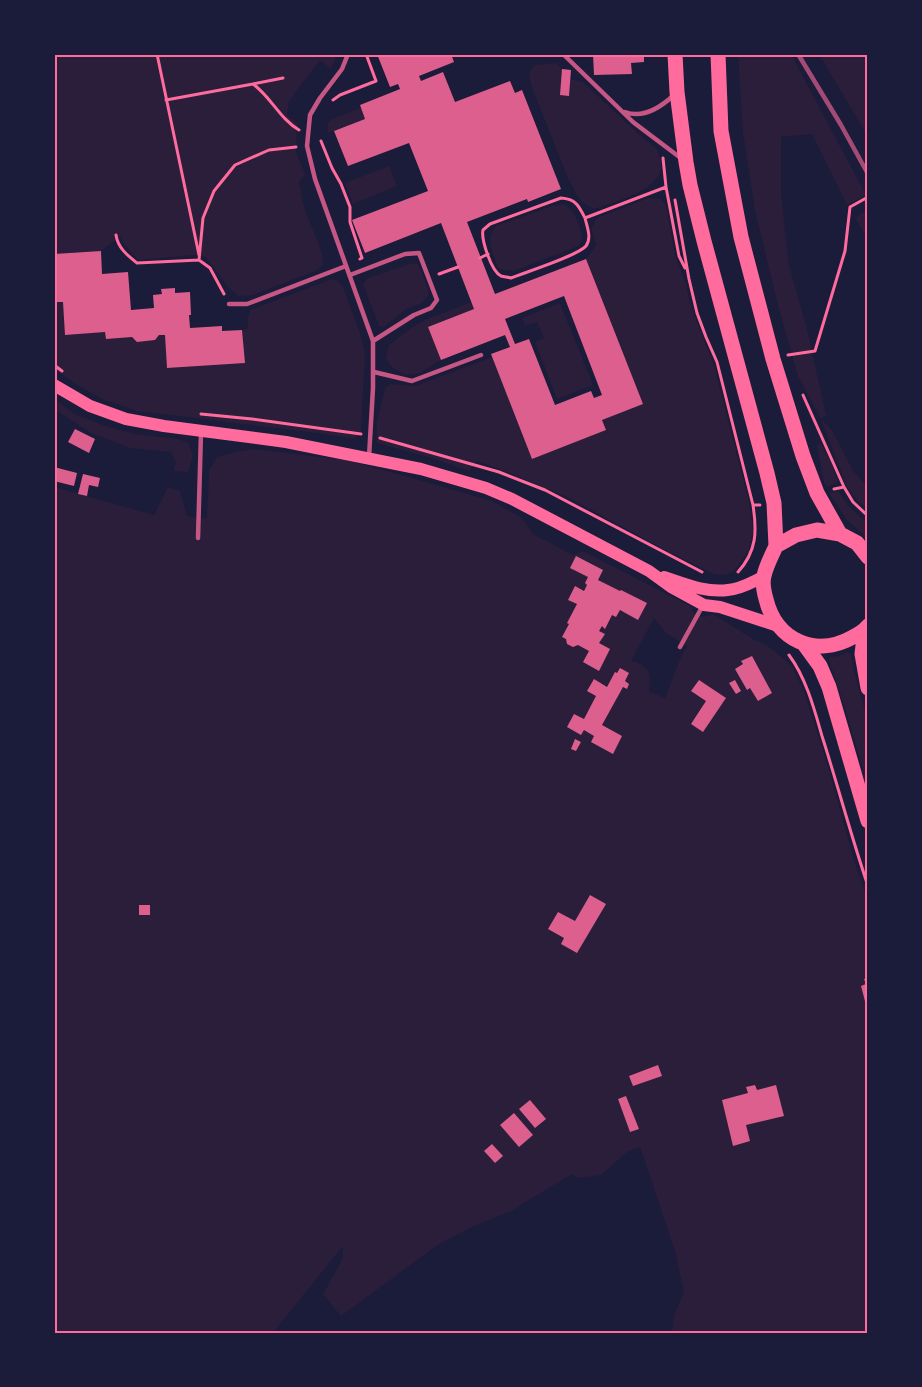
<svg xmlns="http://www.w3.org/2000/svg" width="922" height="1387" font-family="Barlow,sans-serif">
<rect width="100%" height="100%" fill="#1b1b3a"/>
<path fill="#2a1e3b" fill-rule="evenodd" d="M 54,54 L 335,54 L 336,57 L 331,69 L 320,60 L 289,101 L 287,115 L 297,123 L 296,152 L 305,174 L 299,182 L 304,207 L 322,253 L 323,264 L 318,270 L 253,295 L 238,296 L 229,288 L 206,257 L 194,255 L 138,260 L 124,244 L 121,236 L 101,251 L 54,254 Z
M 738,54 L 791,54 L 866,195 L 847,205 L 812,134 L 781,137 L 781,194 L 789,265 L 807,329 L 826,415 L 821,419 L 832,430 L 853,471 L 868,487 L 868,510 L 855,498 L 847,487 L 821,419 L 798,376 L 779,309 L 755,211 L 743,133 Z
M 819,54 L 863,54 L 868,61 L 868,137 Z
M 556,63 L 562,69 L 569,95 L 570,79 L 583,82 L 645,140 L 657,149 C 659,155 662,162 661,168 C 658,191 614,202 594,209 L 586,205 L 578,197 L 568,178 L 531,85 L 529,73 L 534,65 Z
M 361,108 L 365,119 L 328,133 L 328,123 L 332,119 Z
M 389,166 L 397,186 L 353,204 L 345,183 Z
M 648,198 L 660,199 L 666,205 L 675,255 L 686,284 L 689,300 L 700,330 L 714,365 L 749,502 L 753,531 L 748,552 L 734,571 L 725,575 L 714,574 L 669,552 L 567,497 L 500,469 L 476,461 L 469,471 L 435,459 L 377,443 L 377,422 L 385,388 L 391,384 L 415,386 L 493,357 L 532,458 L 606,430 L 602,420 L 642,404 L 586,259 L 596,245 L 591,229 L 597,218 Z
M 564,204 C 577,212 580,226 582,241 L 578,246 L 514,271 L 504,270 L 498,268 C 493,252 484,240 496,226 L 552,206 Z
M 868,209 L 868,239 L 855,218 Z
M 412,263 L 418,264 L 428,288 L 428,296 L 420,304 L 406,309 L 384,327 L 379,326 L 363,284 L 368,278 Z
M 332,279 L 338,281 L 343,287 L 360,333 L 365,354 L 361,431 L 355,439 L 318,433 L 137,411 L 102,399 L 79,386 L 54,369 L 54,302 L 63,302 L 66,335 C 84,333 124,328 137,342 L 155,340 L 159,335 L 165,335 L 168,368 L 244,363 L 242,330 L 248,328 L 248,318 L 250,310 Z
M 471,302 L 474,309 L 428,327 L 441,360 L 420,373 L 404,375 L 392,367 L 386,360 L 389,345 L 411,328 L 425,320 Z
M 560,303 L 593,385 L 557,399 L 535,342 L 544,338 L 537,322 L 525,326 L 522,318 Z
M 54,399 L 75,414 L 108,427 L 135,434 L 178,439 L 188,443 L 193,455 L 188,472 L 173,471 L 176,463 L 171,452 L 130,448 L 91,433 L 54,409 Z
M 821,443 L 831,463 L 838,482 L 827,487 L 824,483 L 817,445 Z
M 253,449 L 345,460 L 402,475 L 492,501 L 522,518 L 533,534 L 573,555 L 583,551 L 690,606 L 694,613 L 704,617 L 713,614 L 753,639 L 768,646 L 792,666 L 804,691 L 829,770 L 855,864 L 868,900 L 868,917 L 866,919 L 868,928 L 868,1333 L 672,1333 L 674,1315 L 684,1293 L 675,1251 L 640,1147 L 627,1152 L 601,1175 L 577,1178 L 572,1174 L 511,1211 L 474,1226 L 439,1244 L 341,1316 L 323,1294 L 343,1258 L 343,1246 L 276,1329 L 274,1333 L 54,1333 L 54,487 L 154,515 L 168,487 L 180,491 L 187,516 L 207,519 L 209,471 L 217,457 L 235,452 ZM 654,618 L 666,633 L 687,646 L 680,659 L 665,698 L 649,691 C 651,674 650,665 631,661 Z
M 838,491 L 849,507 L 868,524 L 868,538 L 847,520 L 829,493 Z
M 848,652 L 851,655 L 853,667 L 868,722 L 868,787 L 845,708 L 829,660 L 830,657 L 839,656 Z"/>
<path fill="#dd5f8e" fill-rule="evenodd" d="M 377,54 L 451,54 L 454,62 L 419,76 L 421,81 L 443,72 L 455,102 L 510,81 L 515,93 L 522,90 L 561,189 L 528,202 L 527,199 L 467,222 L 495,294 L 586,259 L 643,404 L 602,420 L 606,430 L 532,459 L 491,354 L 510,347 L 505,335 L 441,360 L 428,327 L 474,309 L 441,223 L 365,253 L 352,220 L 428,191 L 409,143 L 348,166 L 334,131 L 365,119 L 360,105 L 400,89 L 398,84 L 390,87 ZM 564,296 L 602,395 L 594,398 L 591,391 L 555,405 L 529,339 L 515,344 L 505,319 Z
M 593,54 L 644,54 L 644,62 L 631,63 L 632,74 L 594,75 Z
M 562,69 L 571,70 L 569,96 L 560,95 Z
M 101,251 L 102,274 L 128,272 L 131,310 L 154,308 L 153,295 L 162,294 L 161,289 L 175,288 L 175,293 L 190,292 L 191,315 L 189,315 L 190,328 L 222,326 L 222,331 L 242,330 L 245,363 L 167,368 L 165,335 L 159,335 L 155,340 L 137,342 L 132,337 L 106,339 L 105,332 L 65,335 L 63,302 L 54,302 L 54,254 Z
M 75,429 L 95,439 L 89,453 L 68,442 Z
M 54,467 L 77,473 L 74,486 L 54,481 Z
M 83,474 L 100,478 L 98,487 L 89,485 L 87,496 L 78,494 Z
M 576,556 L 603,570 L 598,580 L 620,591 L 621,590 L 647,603 L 638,620 L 620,610 L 616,617 L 612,615 L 605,629 L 602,626 L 599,631 L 605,634 L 599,643 L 610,649 L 599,671 L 583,662 L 589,651 L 578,645 L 573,647 L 567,644 L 566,639 L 562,637 L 569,624 L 567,623 L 577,604 L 568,600 L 575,586 L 584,591 L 587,585 L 585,583 L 588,577 L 570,568 Z
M 752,656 L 772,693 L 758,701 L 750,688 L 747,690 L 735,669 L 743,664 L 741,661 Z
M 620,668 L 629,673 L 625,681 L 629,684 L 627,689 L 623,687 L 602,725 L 622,736 L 613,754 L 591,742 L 594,736 L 584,730 L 581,735 L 567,727 L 574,714 L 584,719 L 596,696 L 587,691 L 594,679 L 607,687 L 615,672 L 617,673 Z
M 699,680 L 726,698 L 703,732 L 691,724 L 706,701 L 691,691 Z
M 735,680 L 741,691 L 736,694 L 729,683 Z
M 575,739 L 581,742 L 576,751 L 571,749 Z
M 590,895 L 606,904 L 577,953 L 561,944 L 564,938 L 548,929 L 558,912 L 575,921 Z
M 139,905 L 150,905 L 150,915 L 139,915 Z
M 868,978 L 868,1004 L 866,1005 L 861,986 L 866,984 L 864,979 Z
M 658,1065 L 662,1076 L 633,1086 L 629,1076 Z
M 755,1085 L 757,1090 L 776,1085 L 784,1116 L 746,1125 L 750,1141 L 733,1146 L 722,1100 L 748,1093 L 746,1087 Z
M 626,1096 L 639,1129 L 630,1132 L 618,1099 Z
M 530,1100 L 546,1119 L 535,1128 L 519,1109 Z
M 514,1113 L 533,1135 L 519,1147 L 500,1125 Z
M 492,1144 L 503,1156 L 495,1163 L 484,1151 Z"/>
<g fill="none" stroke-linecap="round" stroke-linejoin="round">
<path stroke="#ff6b9d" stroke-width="3" d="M 157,54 L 199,255
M 253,84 L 283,78
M 166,100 L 253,84 C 271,97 280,119 299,130
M 333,100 L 340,95 L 376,81 L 366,54
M 321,141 L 332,168 L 341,184 L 350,207 L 350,222 L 362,258 L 360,259
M 663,158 L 666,187 L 679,256 L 685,268
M 675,200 L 689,279 L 697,313 L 706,337 L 717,362 L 753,505
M 585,218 C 579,206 576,199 561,198 L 490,224 L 483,230 C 481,239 491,271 501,276 C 504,277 507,277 511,278 C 526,272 577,256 586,246 C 592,238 587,227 585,218 L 666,187
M 116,235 C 118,248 127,255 137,263 L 199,260 L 210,268 L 224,294
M 480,258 L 488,254
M 199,260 L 203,218 L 214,191 L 235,165 L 269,150 L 296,147
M 439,274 L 458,267
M 788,355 L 815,351 L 845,251 L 850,207 L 868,197
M 54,365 L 62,371
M 803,395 L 844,487 L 853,502 L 868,516
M 201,414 L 252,419 L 361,434
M 380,438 L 499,472 L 545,490 L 702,572
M 834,489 L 844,487
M 738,572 C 757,551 757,531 753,505 L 760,505
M 789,655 C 806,678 814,708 822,736 C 838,786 851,836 868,886"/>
<path stroke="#c65784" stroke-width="4.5" d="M 348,54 L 342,69 L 320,98 L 310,115 L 307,146 L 315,179 L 373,341 L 373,388 L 369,457
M 563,54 L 633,122 L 682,159
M 625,112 C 643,119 661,107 674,95
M 350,275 L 405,254 L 419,253 L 437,300 L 431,308 L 414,315 L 373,341
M 229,304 L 247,304 L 346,266
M 374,372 L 412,381 L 481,355
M 198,538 L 201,433
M 680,647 L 702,607"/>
<path stroke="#ff6b9d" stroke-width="12" d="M 54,385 L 90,406 L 126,419 L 164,426 L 286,442 L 421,469 L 486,488 L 512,499 L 649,571 L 671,587 L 704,605 L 720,607 L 778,626
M 664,577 C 685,584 706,593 728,590 C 741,589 752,582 763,577"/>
<path stroke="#ff6b9d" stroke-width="15" d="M 675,54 L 677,92 L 686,162 L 690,185 L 704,241 L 767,473 L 774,503 L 776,546
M 718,54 L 721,131 L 741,237 L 773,359 L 803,456 L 817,493 L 840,534
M 868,557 L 857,543 L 840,534 L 817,530 L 796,535 L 776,546 C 772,555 766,566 764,576 C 762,583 764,592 766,599 C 776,641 816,658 853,637 C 859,634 864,631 868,626
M 865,630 L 862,654 L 868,688
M 804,644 L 820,666 L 829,687 L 868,821"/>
<path stroke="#a44b75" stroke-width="4.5" d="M 798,54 L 841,125 L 868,174"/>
</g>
<rect width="922" height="1387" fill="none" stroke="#1b1b3a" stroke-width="111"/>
<rect x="56" y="56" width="810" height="1276" fill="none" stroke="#ff6b9d" stroke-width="2"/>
</svg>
